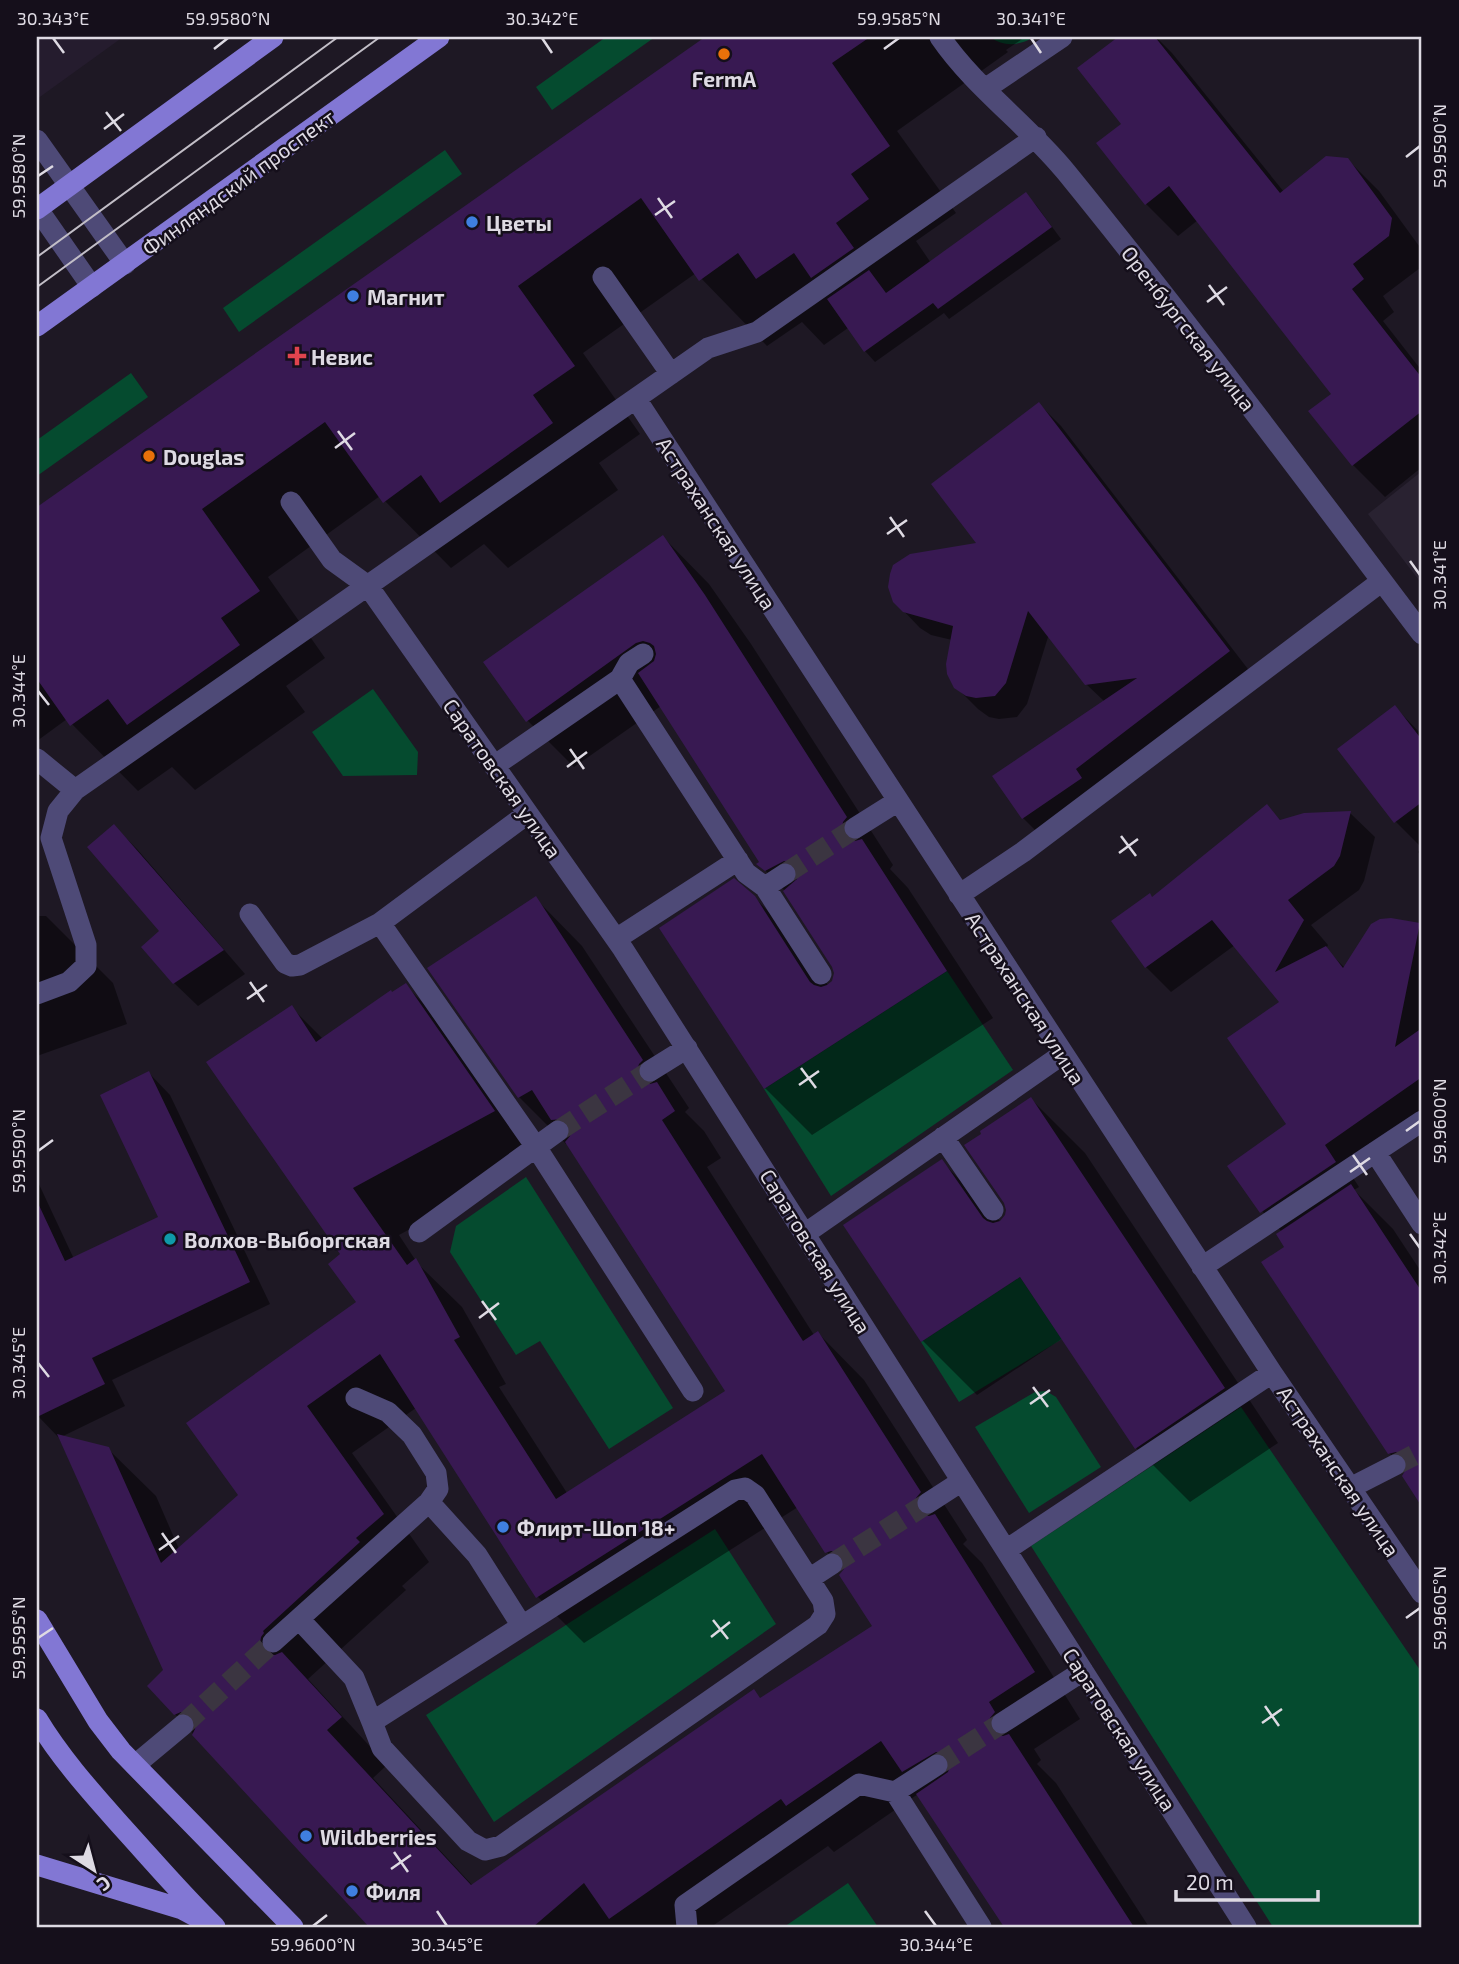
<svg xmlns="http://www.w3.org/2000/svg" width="1459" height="1964" font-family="'Exo 2',sans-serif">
<rect width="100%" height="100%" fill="#1e1824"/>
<path fill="#251c2e" d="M 37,37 L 123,37 L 37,99 Z"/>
<path fill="#292231" d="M 1422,471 L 1422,584 L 1368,514 Z"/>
<path fill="#054b2f" d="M 606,37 L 655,37 L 552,110 L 536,87 Z
M 990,37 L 1034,37 C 1019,46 1004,47 990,37 Z
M 445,150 L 462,174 L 239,332 L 223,308 Z
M 131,373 L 148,397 L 37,476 L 37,440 Z
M 373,689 L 418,752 L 417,775 L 343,776 L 312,732 Z
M 947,971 L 1013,1070 L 831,1196 L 764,1089 Z
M 526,1177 L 673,1408 L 609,1449 L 540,1341 L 516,1355 L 450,1252 L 456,1226 Z
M 1020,1277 L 1062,1339 L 959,1402 L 921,1342 Z
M 1046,1391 L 1056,1397 L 1101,1467 L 1029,1513 L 975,1427 L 1035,1392 Z
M 1241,1407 L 1422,1673 L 1422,1927 L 1273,1927 L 1031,1546 Z
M 715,1529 L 776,1624 L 494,1822 L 426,1715 Z
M 848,1883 L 878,1927 L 784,1927 Z"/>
<path fill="#0007" fill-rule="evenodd" d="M 708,37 L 1025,37 L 1006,50 L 1008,52 L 897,131 L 956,213 L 916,241 L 931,263 L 1026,195 L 1036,205 L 1061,239 L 949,319 L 944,313 L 875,362 L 865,351 L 848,328 L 824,345 L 802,322 L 767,346 L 696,273 L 583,353 L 640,434 L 599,463 L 618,490 L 508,568 L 484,544 L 451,568 L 380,496 L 268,577 L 325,658 L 286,686 L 305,712 L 195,790 L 172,767 L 138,791 L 67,719 L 37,741 L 37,509 Z
M 1121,37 L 1156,37 L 1172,53 L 1284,192 L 1347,159 L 1379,191 L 1422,250 L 1420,268 L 1383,296 L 1394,312 L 1383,321 L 1422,371 L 1422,467 L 1385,497 L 1353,465 L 1311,412 L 1334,394 L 1198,220 L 1178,236 L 1146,204 L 1099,144 L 1123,125 L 1080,69 Z
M 1039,404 L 1061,426 L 1251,673 L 1045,840 L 1023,818 L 1105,702 L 1086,684 L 1049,634 L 1027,704 L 1017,717 L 999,719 L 989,717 L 978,709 L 956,687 L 952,640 L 931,635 L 920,628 L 898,605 L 979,544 Z
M 663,537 L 709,584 L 751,644 L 893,865 L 890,869 L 908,888 L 993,1018 L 812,1135 L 765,1088 L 661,928 L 754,897 L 802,945 L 829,987 L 834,981 L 836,973 L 785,891 L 759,864 L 762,862 L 661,706 L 574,767 L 527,720 Z
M 1395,707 L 1422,735 L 1422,857 L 1418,852 L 1421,847 L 1395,821 Z
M 1267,806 L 1282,822 L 1350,813 L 1375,837 L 1364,881 L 1359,890 L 1311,925 L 1328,945 L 1326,949 L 1345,968 L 1391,920 L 1422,925 L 1422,1118 L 1348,1170 L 1359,1187 L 1354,1190 L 1393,1229 L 1422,1273 L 1422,1503 L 1404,1476 L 1407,1471 L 1389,1453 L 1287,1247 L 1282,1232 L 1262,1211 L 1289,1125 L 1281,1003 L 1235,945 L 1171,992 L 1146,967 L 1113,921 L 1153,899 Z
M 114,826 L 137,849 L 245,974 L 198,1006 L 174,983 L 161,931 Z
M 536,899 L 582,946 L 689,1108 L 685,1112 L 704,1131 L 721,1158 L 707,1167 L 814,1335 L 818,1333 L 864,1380 L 967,1540 L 963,1544 L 982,1563 L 1080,1719 L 1034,1749 L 1041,1760 L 1037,1764 L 1056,1783 L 1149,1927 L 1006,1927 L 918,1794 L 834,1852 L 828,1846 L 711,1927 L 371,1927 L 175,1714 L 166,1670 L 59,1438 L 37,1415 L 37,1180 L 74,1259 L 160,1217 L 149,1073 L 170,1095 L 270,1304 L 112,1380 L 125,1406 L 61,1437 L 108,1449 L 156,1496 L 179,1549 L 240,1495 L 358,1303 L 343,1254 L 292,1008 L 323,1039 L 405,985 L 452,1032 L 540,1158 L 399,1235 L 418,1264 L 462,1307 L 506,1384 L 499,1387 L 567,1493 L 727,1391 L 568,1143 L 566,1144 L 519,1097 ZM 416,1408 L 538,1597 L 584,1643 L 798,1507 L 827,1552 L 845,1570 L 874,1626 L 473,1886 L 373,1778 L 387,1765 L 308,1679 L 406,1590 L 402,1586 L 429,1562 L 352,1453 Z
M 37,916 L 46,916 L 113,983 L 127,1024 L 37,1056 Z
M 1031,1099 L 1085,1153 L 1278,1443 L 1190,1502 L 1136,1448 L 1063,1338 L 977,1395 L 923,1341 L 845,1225 L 942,1162 L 996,1216 L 1001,1223 L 1007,1216 L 1008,1210 L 984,1134 Z"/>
<path fill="#381952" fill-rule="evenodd" d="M 705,37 L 870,37 L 832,63 L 890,146 L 851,174 L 869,199 L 836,223 L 854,248 L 811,278 L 794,253 L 756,279 L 738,253 L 699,281 L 641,198 L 518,286 L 575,366 L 533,395 L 553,423 L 440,503 L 421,475 L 383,503 L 325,422 L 202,509 L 260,591 L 221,618 L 240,645 L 127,725 L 108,699 L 70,726 L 37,679 L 37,507 Z
M 1118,37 L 1155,37 L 1280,193 L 1326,156 L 1348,158 L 1392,218 L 1389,236 L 1353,264 L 1364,279 L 1352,289 L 1422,378 L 1422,411 L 1352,466 L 1308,411 L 1331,394 L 1169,186 L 1145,205 L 1096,143 L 1121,124 L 1077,68 Z
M 1026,192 L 1052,227 L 938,309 L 933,303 L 864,352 L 827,299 L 869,270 L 886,293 Z
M 1039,402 L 1230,651 L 1076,769 L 1082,778 L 1022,819 L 992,776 L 1137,678 L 1085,685 L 1028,611 L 1006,683 L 995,696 L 976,698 L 966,696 L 954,688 L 947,674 L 946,664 L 953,626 L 903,612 L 893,602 L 888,587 L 890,574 L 893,565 L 910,554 L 976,543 L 931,484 Z
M 663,535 L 705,595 L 847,817 L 843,822 L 842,828 L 844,836 L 850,840 L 855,841 L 862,839 L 947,971 L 764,1089 L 659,928 L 734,878 L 755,896 L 810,982 L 814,985 L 821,987 L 827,985 L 832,981 L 834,973 L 832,967 L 783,891 L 797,879 L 798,873 L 796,866 L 790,862 L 784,861 L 765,871 L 756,864 L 759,862 L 638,673 L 654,661 L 656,654 L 654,646 L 650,643 L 643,641 L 636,643 L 526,722 L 483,662 Z
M 1395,705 L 1422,740 L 1422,802 L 1394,823 L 1337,749 Z
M 1267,804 L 1280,820 L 1304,813 L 1351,811 L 1340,856 L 1334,866 L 1288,900 L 1304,920 L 1275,972 L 1326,946 L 1343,968 L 1371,924 L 1380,919 L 1391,918 L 1420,923 L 1395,1047 L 1422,1028 L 1422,1077 L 1325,1145 L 1336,1162 L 1260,1213 L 1227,1166 L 1286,1124 L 1227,1038 L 1279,1002 L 1212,920 L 1145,968 L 1111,921 L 1150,893 L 1152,897 Z
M 114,824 L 224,950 L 173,984 L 141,947 L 159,931 L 87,847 Z
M 536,896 L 643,1060 L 639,1064 L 637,1071 L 639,1078 L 643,1082 L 650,1084 L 657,1082 L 675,1111 L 662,1120 L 803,1341 L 818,1331 L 921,1492 L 916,1498 L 915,1503 L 917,1510 L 923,1515 L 929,1516 L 935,1514 L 1035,1672 L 989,1702 L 995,1712 L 990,1718 L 989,1723 L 991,1729 L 997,1735 L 1003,1736 L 1009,1734 L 1134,1927 L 1004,1927 L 916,1794 L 948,1772 L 950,1765 L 948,1757 L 942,1753 L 936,1752 L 902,1772 L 881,1741 L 786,1806 L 781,1799 L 609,1919 L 584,1883 L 533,1927 L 369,1927 L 192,1735 L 195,1729 L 196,1723 L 193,1716 L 187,1713 L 181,1712 L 174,1715 L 147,1686 L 163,1670 L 57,1434 L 109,1447 L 161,1563 L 238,1495 L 186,1423 L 356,1302 L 328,1264 L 340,1254 L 206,1062 L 292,1005 L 316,1042 L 391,990 L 392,992 L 406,983 L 495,1111 L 353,1188 L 407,1265 L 416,1258 L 460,1337 L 454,1340 L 556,1499 L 725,1391 L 565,1142 L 570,1136 L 571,1130 L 569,1124 L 563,1119 L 551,1120 L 532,1090 L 518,1098 L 427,968 ZM 380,1354 L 536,1598 L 762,1454 L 825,1553 L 831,1551 L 837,1552 L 843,1557 L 845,1563 L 844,1569 L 839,1575 L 872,1626 L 760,1698 L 754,1689 L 471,1885 L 327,1730 L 342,1717 L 282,1652 L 275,1655 L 268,1654 L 263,1650 L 260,1644 L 261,1637 L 264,1633 L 263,1631 L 360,1542 L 356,1538 L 384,1514 L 307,1406 Z
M 149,1071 L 250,1282 L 92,1358 L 105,1384 L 37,1417 L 37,1201 L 65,1261 L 158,1217 L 100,1095 Z
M 1031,1097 L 1225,1388 L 1135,1449 L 1020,1277 L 921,1342 L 843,1225 L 942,1159 L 983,1218 L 987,1221 L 993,1223 L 1000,1221 L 1005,1215 L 1006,1210 L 1004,1203 L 964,1145 L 981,1134 L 980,1131 Z
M 1351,1184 L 1422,1292 L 1422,1507 L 1402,1476 L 1408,1466 L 1406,1458 L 1403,1454 L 1396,1452 L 1388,1454 L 1261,1262 L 1284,1247 L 1276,1234 Z"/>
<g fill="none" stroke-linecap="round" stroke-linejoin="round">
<path stroke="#3b3541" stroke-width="21" stroke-dasharray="21 10" stroke-linecap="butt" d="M 785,874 L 855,828
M 558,1131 L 650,1071
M 1395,1465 L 1422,1451
M 832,1564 L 928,1503
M 183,1725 L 273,1642
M 937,1765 L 1002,1723"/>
<path stroke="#4e4a77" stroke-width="21" d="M 940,37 C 975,88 1027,124 1066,172 C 1189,323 1305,479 1422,634
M 985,89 L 1062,37
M 37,140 L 125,264
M 37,208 L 92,287
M 603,277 L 671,374
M 636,399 L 1272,1373 L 1422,1593
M 291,502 L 332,560 L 368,586 L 623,949 L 1246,1927
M 620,679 L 746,873 L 765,887 L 821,974
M 37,759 L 75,790
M 494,766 L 620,679 L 629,663 L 643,654
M 855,828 L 898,801
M 765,887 L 785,874
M 959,895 L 1023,852 L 1382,581
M 250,914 L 285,963 L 292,966 L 300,965 L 380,923 L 527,814
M 380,923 L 536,1147 L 693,1391
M 616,939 L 738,860
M 37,994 L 69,982 L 86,966 L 86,945 L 51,838 L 58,811 L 75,790 L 708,348 L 757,332 L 1036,137
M 650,1071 L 687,1048
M 943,1137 L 993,1210
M 1375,1152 L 1422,1224
M 419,1232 L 558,1131
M 806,1233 L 1063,1054
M 1202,1267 L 1422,1121
M 745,1488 L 755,1495 L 823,1601 L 825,1614 L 818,1625 L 501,1846 L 485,1850 L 468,1841 L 382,1748 L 372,1722 L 735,1490 Z
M 1350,1488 L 1395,1465
M 429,1502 L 477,1555 L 522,1626
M 928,1503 L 962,1481
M 1006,1550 L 1272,1373
M 809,1579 L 832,1564
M 299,1619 L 354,1678 L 372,1722
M 273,1642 L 429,1502 L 438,1489 L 436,1473 L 412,1435 L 388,1412 L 356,1398
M 1002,1723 L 1083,1671
M 135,1765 L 183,1725
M 895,1792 L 981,1927
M 687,1927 L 685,1905 L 859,1784 L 895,1792 L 937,1765"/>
<path stroke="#8277d4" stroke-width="21" d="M 37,209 L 273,37
M 37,326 L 439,37
M 37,1620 L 98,1721 L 121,1751 L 293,1927
M 37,1719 C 61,1759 93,1794 124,1829 C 154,1862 183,1896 215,1927
M 37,1865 L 182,1909 L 197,1917"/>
<path stroke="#c2bec7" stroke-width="2" d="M 37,257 L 338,37
M 37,287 L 380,37"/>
</g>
<path fill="none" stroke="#dedae3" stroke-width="2.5" d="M 53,38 L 64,53M 542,38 L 552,53M 1031,38 L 1041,53M 214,49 L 228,38M 884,49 L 899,38M 106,112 L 121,131M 104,129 L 124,114M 1406,157 L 1420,146M 38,176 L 53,166M 658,198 L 672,218M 655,215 L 675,201M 1209,285 L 1224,305M 1207,302 L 1227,287M 338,431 L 352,450M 335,448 L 355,433M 890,517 L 904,537M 887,534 L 907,520M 1410,561 L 1420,575M 38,691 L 49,705M 570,749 L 584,769M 567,767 L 587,752M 1121,836 L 1136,856M 1119,853 L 1138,839M 250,982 L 264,1002M 247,999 L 267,985M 801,1068 L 816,1088M 799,1085 L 819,1071M 1406,1131 L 1420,1121M 38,1151 L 53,1140M 1353,1155 L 1367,1175M 1350,1172 L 1370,1158M 1410,1234 L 1420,1248M 482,1301 L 496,1320M 479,1318 L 499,1303M 38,1363 L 49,1377M 1033,1387 L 1048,1407M 1030,1404 L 1050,1390M 162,1533 L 176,1553M 159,1550 L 179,1536M 1406,1618 L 1420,1608M 713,1620 L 728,1639M 711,1637 L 730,1622M 38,1638 L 53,1628M 1265,1706 L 1279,1726M 1262,1723 L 1282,1709M 394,1852 L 408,1872M 391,1869 L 411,1855M 437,1911 L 447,1926M 925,1911 L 936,1926M 313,1926 L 327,1915"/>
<g fill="#e8710a" stroke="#150f1b" stroke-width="2.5">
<circle cx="724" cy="54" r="7"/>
<circle cx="149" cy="456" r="7"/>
</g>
<g fill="#3f7fe0" stroke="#150f1b" stroke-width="2.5">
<circle cx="472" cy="222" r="7"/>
<circle cx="353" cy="296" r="7"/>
<circle cx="503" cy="1527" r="7"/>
<circle cx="306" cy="1836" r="7"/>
<circle cx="352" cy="1891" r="7"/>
</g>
<path fill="#e0444e" stroke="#150f1b" stroke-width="2.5" d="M293.5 345.5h7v7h7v7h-7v7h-7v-7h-7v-7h7z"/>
<circle fill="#0f9aa8" stroke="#150f1b" stroke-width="2.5" cx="170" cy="1239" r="7"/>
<g text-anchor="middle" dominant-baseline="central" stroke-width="5" stroke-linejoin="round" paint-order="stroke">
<g font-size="21" font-weight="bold" fill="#dedae3" stroke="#150f1b" text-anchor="start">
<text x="724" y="78" text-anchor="middle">FermA</text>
<text x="486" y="222">Цветы</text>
<text x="367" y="296">Магнит</text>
<text x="311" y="356">Невис</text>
<text x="163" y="456">Douglas</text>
<text x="184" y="1239">Волхов-Выборгская</text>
<text x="517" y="1527">Флирт-Шоп 18+</text>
<text x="320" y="1836">Wildberries</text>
<text x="366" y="1891">Филя</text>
</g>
<g font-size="21" fill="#dedae3" stroke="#150f1b">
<text transform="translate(238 182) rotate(-36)">Финляндский проспект</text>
<text transform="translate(1189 328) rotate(52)">Оренбургская улица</text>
<text transform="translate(717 523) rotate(57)">Астраханская улица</text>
<text transform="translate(503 778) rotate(55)">Саратовская улица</text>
<text transform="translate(1026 998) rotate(57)">Астраханская улица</text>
<text transform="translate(816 1251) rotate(58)">Саратовская улица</text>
<text transform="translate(1339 1471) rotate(56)">Астраханская улица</text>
<text transform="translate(1120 1729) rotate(57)">Саратовская улица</text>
</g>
</g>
<rect width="1459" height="1964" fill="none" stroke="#150f1b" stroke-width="77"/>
<g transform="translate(94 1870) rotate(144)" stroke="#150f1b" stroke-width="5" paint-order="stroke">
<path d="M0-5L12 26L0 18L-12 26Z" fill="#dedae3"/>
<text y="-10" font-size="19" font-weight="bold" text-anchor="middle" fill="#dedae3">С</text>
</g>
<path d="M1176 1890v10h142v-10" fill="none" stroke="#dedae3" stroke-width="3.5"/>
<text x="1186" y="1890" font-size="21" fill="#dedae3" stroke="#150f1b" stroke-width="5" paint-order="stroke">20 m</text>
<rect x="38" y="38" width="1382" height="1888" fill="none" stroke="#dedae3" stroke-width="2.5"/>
<g font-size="18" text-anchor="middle" fill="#dedae3">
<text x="53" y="25">30.343°E</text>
<text x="228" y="25">59.9580°N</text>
<text x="542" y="25">30.342°E</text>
<text x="899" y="25">59.9585°N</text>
<text x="1031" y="25">30.341°E</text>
<text transform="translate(1440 146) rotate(-90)" y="6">59.9590°N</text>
<text transform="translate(19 176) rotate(-90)" y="6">59.9580°N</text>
<text transform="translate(1440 575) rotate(-90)" y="6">30.341°E</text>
<text transform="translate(19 691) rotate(-90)" y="6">30.344°E</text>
<text transform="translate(1440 1121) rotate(-90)" y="6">59.9600°N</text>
<text transform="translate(19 1151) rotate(-90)" y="6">59.9590°N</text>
<text transform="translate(1440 1248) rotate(-90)" y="6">30.342°E</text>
<text transform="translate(19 1363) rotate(-90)" y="6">30.345°E</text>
<text transform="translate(1440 1608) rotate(-90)" y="6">59.9605°N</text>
<text transform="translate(19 1638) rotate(-90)" y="6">59.9595°N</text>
<text x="313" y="1951">59.9600°N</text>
<text x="447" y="1951">30.345°E</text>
<text x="936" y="1951">30.344°E</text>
</g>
</svg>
